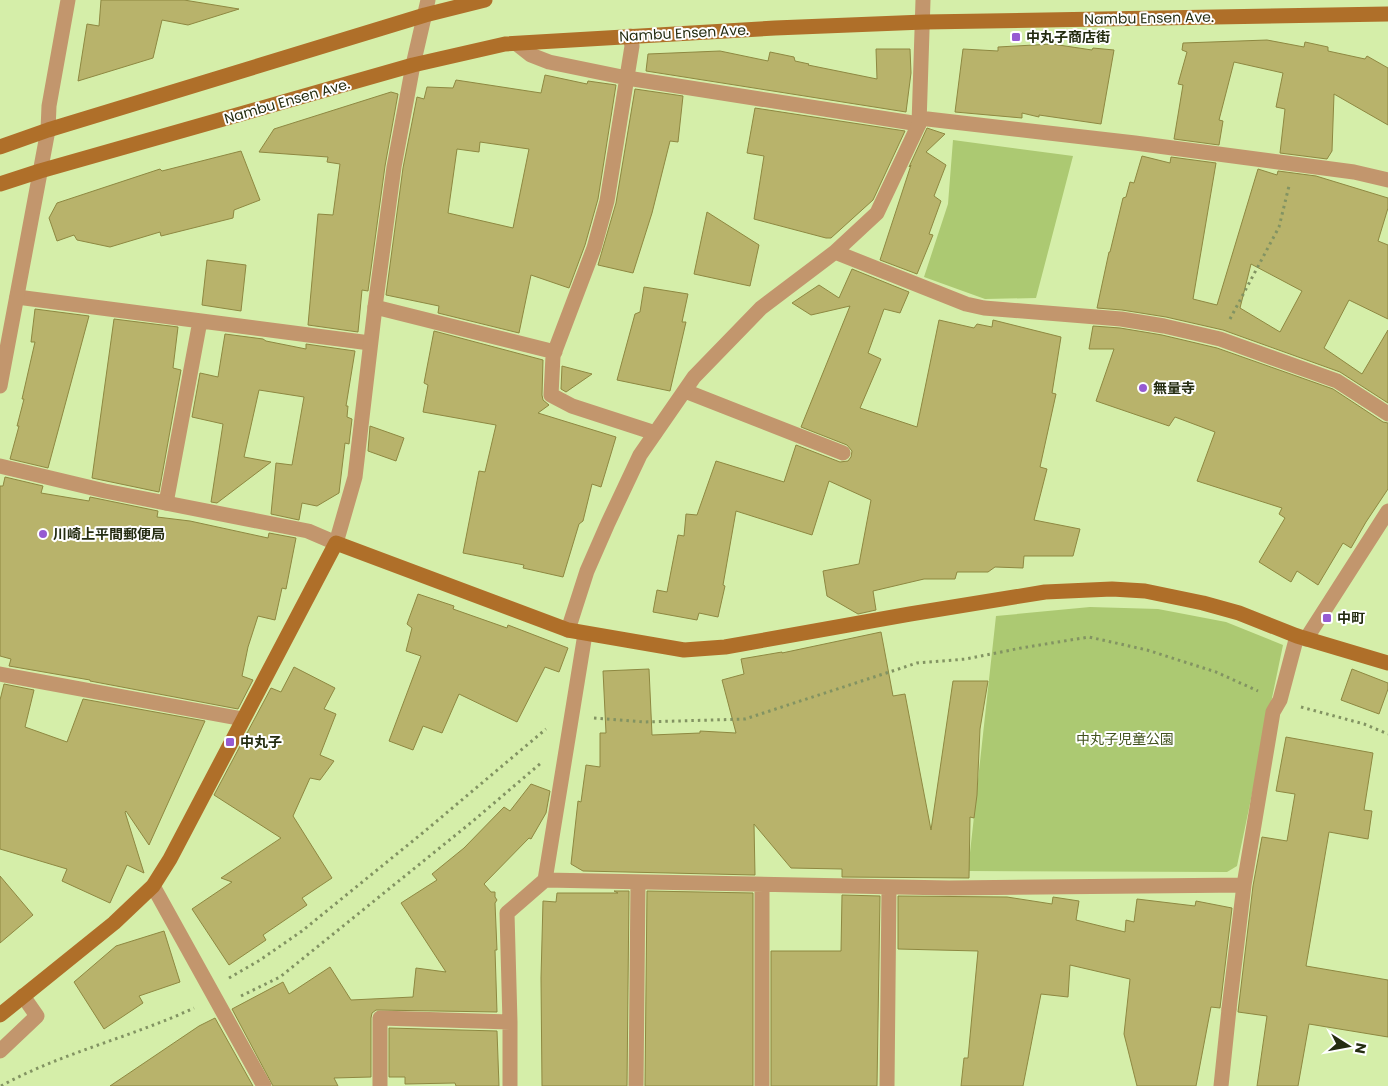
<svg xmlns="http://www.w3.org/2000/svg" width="1388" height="1086" font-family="Poppins,'Noto Sans JP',sans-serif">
<rect width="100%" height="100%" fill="#d5eea9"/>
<path fill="#acc972" d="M 953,140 L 1073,156 L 1036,298 L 985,299 L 924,277 L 948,204 Z
M 1090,607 L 1158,609 L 1226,622 L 1283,645 L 1237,866 L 1227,872 L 968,871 L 996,616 Z"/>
<path fill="#b8b36b" stroke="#8e8841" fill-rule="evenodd" d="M 101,0 L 184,0 L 239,9 L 188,25 L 162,20 L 153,58 L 78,81 L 87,24 L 99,26 Z
M 1267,40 L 1304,47 L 1305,42 L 1328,47 L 1328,51 L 1365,59 L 1367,56 L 1388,68 L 1388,125 L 1334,94 L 1332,151 L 1327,159 L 1280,153 L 1285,109 L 1276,107 L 1283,73 L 1234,62 L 1219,120 L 1223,121 L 1219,145 L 1174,139 L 1183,85 L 1178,84 L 1187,52 L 1182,50 L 1183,43 Z
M 1052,44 L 1092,50 L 1093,48 L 1114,50 L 1101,124 L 1039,115 L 1039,117 L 1022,113 L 1022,118 L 955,112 L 963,49 L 998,51 L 998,47 Z
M 876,49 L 910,49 L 911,73 L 906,112 L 646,71 L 648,54 L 720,51 L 768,61 L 770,52 L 794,57 L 795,61 L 809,64 L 808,65 L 877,79 Z
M 545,75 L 587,84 L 588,81 L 616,85 L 598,199 L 585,245 L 569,288 L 531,275 L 519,333 L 438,313 L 439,306 L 386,295 L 403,168 L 417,97 L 424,99 L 427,87 L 453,88 L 456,80 L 541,93 ZM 480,142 L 529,149 L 513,228 L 448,213 L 457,149 L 479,152 Z
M 635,89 L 683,96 L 678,142 L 670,141 L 652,213 L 633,273 L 598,265 L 616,203 Z
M 391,92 L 398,94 L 385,166 L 368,291 L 362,290 L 358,332 L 308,325 L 318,214 L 333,215 L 340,164 L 327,162 L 328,157 L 259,152 L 274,129 Z
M 755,108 L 905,131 L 873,200 L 831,238 L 826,238 L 754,219 L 764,156 L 747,153 Z
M 927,128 L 945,134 L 926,152 L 946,165 L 934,196 L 941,201 L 929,234 L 933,235 L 917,274 L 880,260 L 911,165 L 909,167 Z
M 241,151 L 260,200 L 234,210 L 233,218 L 161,236 L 160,232 L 110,247 L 77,240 L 74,235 L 57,241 L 49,218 L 57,203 L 160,169 L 162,171 Z
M 1142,156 L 1170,163 L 1171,157 L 1216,163 L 1193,299 L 1217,305 L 1258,169 L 1277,175 L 1278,171 L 1316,176 L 1388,198 L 1388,208 L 1378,241 L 1388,245 L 1388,319 L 1349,300 L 1324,348 L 1362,374 L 1388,330 L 1388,403 L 1340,372 L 1223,330 L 1166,317 L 1122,310 L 1097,308 L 1109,252 L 1110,252 L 1123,198 L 1126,197 L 1130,182 L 1134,183 ZM 1251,264 L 1302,291 L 1280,332 L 1240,308 Z
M 707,212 L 759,245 L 750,286 L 694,274 Z
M 207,260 L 246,265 L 241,311 L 202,305 Z
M 852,269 L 909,292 L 900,313 L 884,309 L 868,353 L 881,359 L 860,408 L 917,427 L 939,320 L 974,328 L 977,324 L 992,327 L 993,320 L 1061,337 L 1052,393 L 1056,394 L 1040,467 L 1047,469 L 1034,520 L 1080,529 L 1073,556 L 1024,556 L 1023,568 L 995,567 L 988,572 L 957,572 L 955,579 L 924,579 L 873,591 L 876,610 L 858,614 L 827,596 L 823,571 L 859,564 L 871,500 L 829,481 L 812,535 L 736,511 L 723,585 L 725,586 L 718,617 L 699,613 L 697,620 L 653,612 L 657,590 L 667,592 L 678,535 L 684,536 L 686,514 L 697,515 L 716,461 L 784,482 L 796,445 L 840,462 L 848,461 L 851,457 L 852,451 L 847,445 L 801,427 L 850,306 L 811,315 L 792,303 L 819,285 L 839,298 Z
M 644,287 L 688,294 L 682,322 L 686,322 L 670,391 L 617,380 L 635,314 L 640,312 Z
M 35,309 L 89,316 L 48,468 L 10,459 L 19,426 L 17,426 L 24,399 L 22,399 L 35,342 L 31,342 Z
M 114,319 L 178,327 L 173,368 L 181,370 L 159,492 L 92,478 Z
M 1093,326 L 1120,328 L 1162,335 L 1217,348 L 1333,389 L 1383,422 L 1388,423 L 1388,489 L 1366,522 L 1351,548 L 1343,543 L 1318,585 L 1297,571 L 1291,582 L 1259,562 L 1285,518 L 1279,514 L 1282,508 L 1197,481 L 1215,432 L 1175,417 L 1169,426 L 1096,401 L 1114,349 L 1089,349 Z
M 434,331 L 543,360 L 542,395 L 543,400 L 549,405 L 538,413 L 616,437 L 601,487 L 592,484 L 583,521 L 579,524 L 563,577 L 523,568 L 524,565 L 463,553 L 479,471 L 485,472 L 496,425 L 423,412 L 428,385 L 424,383 Z
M 225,334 L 263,339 L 266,341 L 306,349 L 306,344 L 355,351 L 346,406 L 348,406 L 347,417 L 352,419 L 349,444 L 345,443 L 339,493 L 317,506 L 302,503 L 299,520 L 271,514 L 276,463 L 292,465 L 304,397 L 259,390 L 244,457 L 271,462 L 217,503 L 211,502 L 223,424 L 192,417 L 200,373 L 218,377 Z
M 562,366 L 592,374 L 566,392 L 561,389 Z
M 370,426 L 404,438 L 396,461 L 368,451 Z
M 5,477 L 43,486 L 41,493 L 89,501 L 90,497 L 158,511 L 157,517 L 190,521 L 268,538 L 269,533 L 296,538 L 286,589 L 282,588 L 275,620 L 258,616 L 248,647 L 242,676 L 253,680 L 238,709 L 90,681 L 90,680 L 9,666 L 11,659 L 0,656 L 0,486 L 3,486 Z
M 418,594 L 454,606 L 453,609 L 507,628 L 508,625 L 568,648 L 559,672 L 545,667 L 517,722 L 459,694 L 442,733 L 423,726 L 413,750 L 389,741 L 421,656 L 406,651 L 412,628 L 407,624 Z
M 881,632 L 893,696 L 905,694 L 931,830 L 953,681 L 988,681 L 980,729 L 977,795 L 974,818 L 970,817 L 969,878 L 842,877 L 842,869 L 791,868 L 754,824 L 755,875 L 583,871 L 571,864 L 578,801 L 581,802 L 586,765 L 600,767 L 600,733 L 606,733 L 603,671 L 649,669 L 652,735 L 700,733 L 700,731 L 736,733 L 722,680 L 744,674 L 741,659 L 782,652 L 782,653 Z
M 294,667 L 335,688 L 324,709 L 336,714 L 320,755 L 334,761 L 320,780 L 310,778 L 293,816 L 332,878 L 302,898 L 307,905 L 263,935 L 266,940 L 229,965 L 192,909 L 232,882 L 221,878 L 281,838 L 214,795 L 271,688 L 281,692 Z
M 1352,669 L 1388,683 L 1388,689 L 1379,714 L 1341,700 Z
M 4,684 L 34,690 L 25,727 L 67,742 L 83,699 L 205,721 L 149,845 L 126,811 L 125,812 L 144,873 L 127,865 L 110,903 L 62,881 L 67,869 L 0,849 L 0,700 Z
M 1286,737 L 1373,753 L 1364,810 L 1372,811 L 1368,839 L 1329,832 L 1306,966 L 1388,980 L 1388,1037 L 1309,1024 L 1298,1086 L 1257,1086 L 1267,1016 L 1238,1012 L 1253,886 L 1262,837 L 1287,841 L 1295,794 L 1276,791 Z
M 531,784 L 550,791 L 546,813 L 531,839 L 529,838 L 484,884 L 491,892 L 495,892 L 495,897 L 497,900 L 495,903 L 497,950 L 495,950 L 497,1012 L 376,1010 L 372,1013 L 371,1018 L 371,1077 L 334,1078 L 338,1086 L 273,1086 L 232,1009 L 283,982 L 289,994 L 330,967 L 351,1000 L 413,997 L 416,968 L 446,972 L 401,903 L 437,880 L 432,874 L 464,848 L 504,807 L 510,811 Z
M 0,876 L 33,915 L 0,943 Z
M 614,891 L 629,891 L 627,1086 L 542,1086 L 541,978 L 543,901 L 556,902 L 557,893 L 618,893 Z
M 647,891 L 753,893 L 753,1086 L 645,1086 Z
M 842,895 L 880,896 L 877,1086 L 771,1086 L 771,951 L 841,951 Z
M 898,896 L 1007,897 L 1052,904 L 1053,897 L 1079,901 L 1076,920 L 1125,932 L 1126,920 L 1134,922 L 1137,899 L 1195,906 L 1196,901 L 1232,908 L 1220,1008 L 1211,1007 L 1196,1086 L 1137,1086 L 1124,1034 L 1130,979 L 1070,965 L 1068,997 L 1041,994 L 1023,1086 L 961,1086 L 964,1058 L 968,1058 L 978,951 L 898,949 Z
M 164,931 L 180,982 L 139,996 L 143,1003 L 104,1029 L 74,982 L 116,946 Z
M 215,1018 L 253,1086 L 110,1086 L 199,1026 Z
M 389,1028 L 497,1031 L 499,1086 L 456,1086 L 455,1083 L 405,1084 L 405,1077 L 389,1077 Z"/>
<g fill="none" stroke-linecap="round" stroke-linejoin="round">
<path stroke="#829362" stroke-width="3" stroke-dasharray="2.5 4" stroke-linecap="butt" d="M 1230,319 L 1279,227 L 1289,186
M 1301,707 L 1364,724 L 1388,734
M 594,718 L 644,722 L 745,719 L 917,663 L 966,659 L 1021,648 L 1089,637 L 1147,650 L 1216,672 L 1258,691
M 229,978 L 260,960 L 302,931 L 425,831 L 546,729
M 241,996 L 280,977 L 473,821 L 541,763
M 1,1086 C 61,1053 132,1037 194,1008"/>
<path stroke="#c2966d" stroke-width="15" d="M 630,36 L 632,46 L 607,201 L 594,248 L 553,356 L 551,395 L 572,406 L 655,433
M 517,44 L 531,55 L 549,62 L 627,78 L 919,124
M 17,297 L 370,343
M 375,307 L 555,352
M 685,391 L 843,453
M 166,503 L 200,321
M 0,674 L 243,719
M 1221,1086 L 1229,1009"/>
<path stroke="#c2966d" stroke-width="15" d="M 919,118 L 1135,143 L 1354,172 L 1388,180
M 835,252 L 966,304 L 984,308 L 1121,319 L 1164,326 L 1220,339 L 1337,381 L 1388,414
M 0,386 L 48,130 L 49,106 L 68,0
M 0,466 L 105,491 L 308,531 L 336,543 L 355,477 L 375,307 L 394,167 L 413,65 L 428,0
M 568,630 L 587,571 L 608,523 L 640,455 L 694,377 L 761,308 L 835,252 L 877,213 L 919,124 L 923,0
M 1306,639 L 1388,511
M 545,880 L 949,888 L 1244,885
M 153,886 L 264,1086
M 1229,1009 L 1244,885 L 1273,712 L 1280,700 L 1297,636
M 0,1051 L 37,1016 L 23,996
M 380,1086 L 380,1018 L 510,1022
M 510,1086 L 510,1022 L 507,913 L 545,880 L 585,634
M 636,1086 L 638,882
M 762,1086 L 762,885
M 887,1086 L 889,887"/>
<path stroke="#af6f29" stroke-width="15" d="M 0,147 L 48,130 L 425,15 L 485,0
M 0,184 L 40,171 L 413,65 L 505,44 L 775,28 L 924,22 L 1388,14
M 0,1015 L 114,923 L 153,886 L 170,859 L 336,543 L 568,630 L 684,650 L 725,647 L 910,614 L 1045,592 L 1112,589 L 1145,591 L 1203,603 L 1239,613 L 1297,636 L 1388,663"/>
</g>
<g fill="#965bd2" stroke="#fff" stroke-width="2">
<rect x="1011" y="32" width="10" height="10" rx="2.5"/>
<circle cx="1143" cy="388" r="5"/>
<circle cx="43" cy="534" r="5"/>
<rect x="1322" y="613" width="10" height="10" rx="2.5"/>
<rect x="225" y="737" width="10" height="10" rx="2.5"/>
</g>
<g text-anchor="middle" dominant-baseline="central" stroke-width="4" stroke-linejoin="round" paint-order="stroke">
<g font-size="14" fill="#242c11" stroke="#fff">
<text transform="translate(1149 18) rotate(-1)">Nambu Ensen Ave.</text>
<text transform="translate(684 33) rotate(-3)">Nambu Ensen Ave.</text>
<text transform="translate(287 101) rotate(-16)">Nambu Ensen Ave.</text>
</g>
<g font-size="14" font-weight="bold" fill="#242c11" stroke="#fff" text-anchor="start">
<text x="1026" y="37">中丸子商店街</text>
<text x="1153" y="388">無量寺</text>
<text x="53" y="534">川崎上平間郵便局</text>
<text x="1337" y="618">中町</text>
<text x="240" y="742">中丸子</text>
</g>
<g font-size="14" fill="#42531e" stroke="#fff">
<text x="1125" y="739">中丸子児童公園</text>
</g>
</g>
<g transform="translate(1348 1046) rotate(101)" stroke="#ffffff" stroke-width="4" paint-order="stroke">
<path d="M0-4L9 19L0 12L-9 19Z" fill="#242c11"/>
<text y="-8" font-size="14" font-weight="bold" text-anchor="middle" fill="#242c11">N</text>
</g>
</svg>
